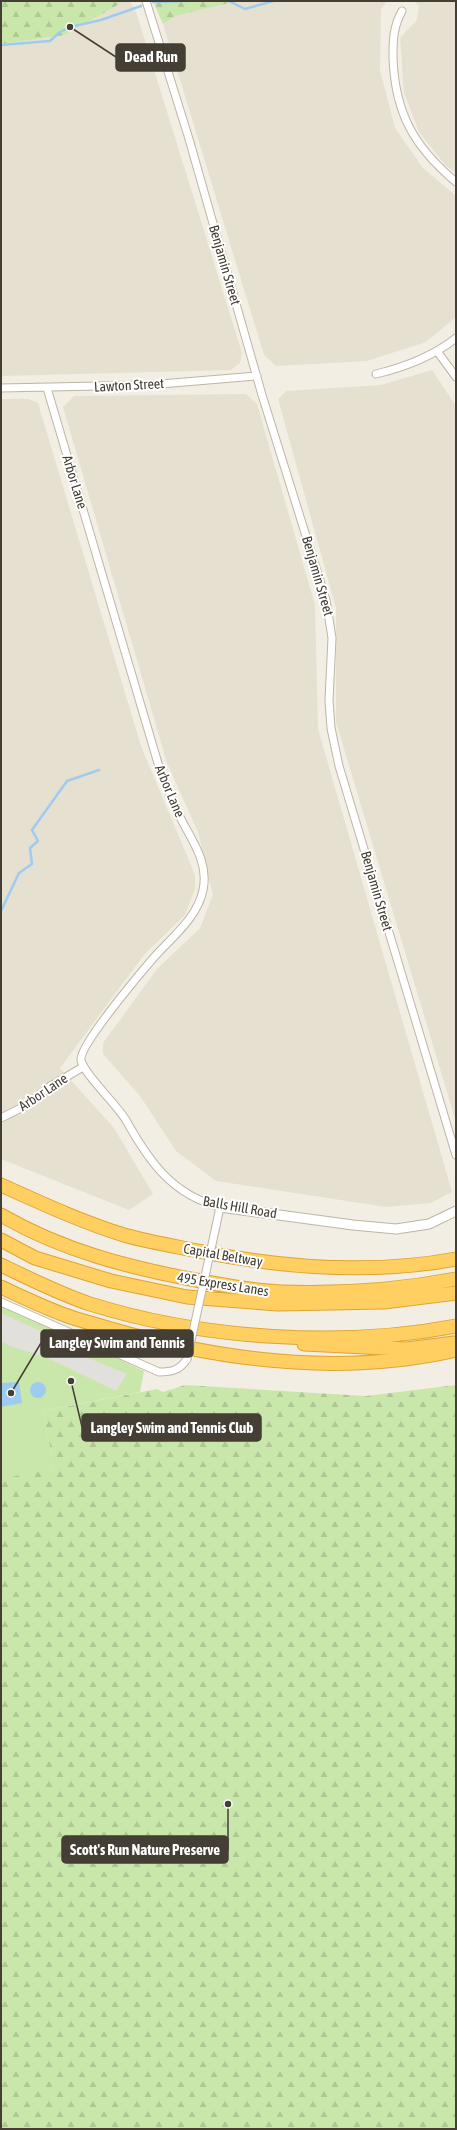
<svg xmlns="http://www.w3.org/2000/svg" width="457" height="2130" font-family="'Asap Condensed',sans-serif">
<defs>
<pattern id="forest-firs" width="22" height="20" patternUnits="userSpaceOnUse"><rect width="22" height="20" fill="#cae7ab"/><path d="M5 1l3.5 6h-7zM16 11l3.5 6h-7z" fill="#afc794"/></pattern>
</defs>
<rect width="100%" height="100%" fill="#f2eee3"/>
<path fill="#e6e0d1" d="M 125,1 L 130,1 L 136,12 L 242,353 L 240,363 L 231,370 L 2,376 L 1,44 L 65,35 Z
M 238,1 L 387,1 L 381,9 L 380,70 L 395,128 L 423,168 L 456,196 L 456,317 L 426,342 L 367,361 L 276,366 L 264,355 L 163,24 L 176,16 Z
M 414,1 L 456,1 L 456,173 L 445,165 L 419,132 L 404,93 L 400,38 L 417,20 L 419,6 Z
M 432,370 L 456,406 L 456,1122 L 336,722 L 336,608 L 278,399 L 286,391 L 381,385 Z
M 246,394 L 257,404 L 315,605 L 318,729 L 452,1192 L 431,1203 L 386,1207 L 216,1181 L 176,1151 L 140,1096 L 103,1054 L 103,1043 L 157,969 L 200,928 L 213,895 L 198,832 L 167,763 L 63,407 L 74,396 Z
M 1,399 L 29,399 L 38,403 L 141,746 L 195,875 L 195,889 L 185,915 L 144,955 L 60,1068 L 114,1128 L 153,1194 L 129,1210 L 1,1159 Z"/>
<path fill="url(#forest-firs)" d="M 1,1 L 125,1 L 65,35 L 1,44 Z
M 153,1 L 238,1 L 176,16 L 163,24 Z
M 185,1385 L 366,1396 L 456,1385 L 456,2129 L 1,2129 L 1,1478 L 54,1468 L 43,1411 L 157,1389 L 163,1392 Z"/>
<path fill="#cae7ab" d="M 1,1303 L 144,1371 L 140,1392 L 43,1411 L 54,1468 L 1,1479 Z"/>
<path fill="#e2e0dc" d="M 1,1313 L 40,1331 L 81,1355 L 127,1374 L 116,1391 L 48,1358 L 10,1346 L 1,1341 Z"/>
<path fill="#9eccf0" d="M30 1390a8 8 0 1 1 16 0a8 8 0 1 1-16 0Z
M 19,1382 L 22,1403 L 1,1407 L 1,1383 Z"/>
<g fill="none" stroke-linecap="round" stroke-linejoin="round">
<path stroke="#9eccf0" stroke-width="2.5" d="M 229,1 L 245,9 L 273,1
M 153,2 L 186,1
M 1,45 L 50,41 L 60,32 L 70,27 L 101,20 L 141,6
M 1,911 L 19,873 L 32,864 L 30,848 L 38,841 L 32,830 L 67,781 L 99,770"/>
<g stroke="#bdb6a6" stroke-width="9">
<path id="minor" d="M 146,1 L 189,139 L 262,395 L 326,600 L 332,638 L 329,700 L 331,728 L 339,766 L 456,1155
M 402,11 C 393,27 393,41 393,58 C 395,113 414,147 456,182
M 437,351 L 456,377
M 376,374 C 405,367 432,357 456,338
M 1,388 L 149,385 L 257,376
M 47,388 L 160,770 C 166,786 173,802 180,817 C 192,841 209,862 203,890 C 197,920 168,940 150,962 C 138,976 79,1046 81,1060 C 84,1075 118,1105 127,1122 C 150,1163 173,1195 220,1207 L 216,1226
M 1,1118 L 27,1105 L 49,1087 L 83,1067
M 1,1302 L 159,1372 C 172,1372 180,1370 187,1359"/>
</g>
<g stroke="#bdb6a6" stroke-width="11">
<path id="tertiary" d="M 220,1207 L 353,1225 L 396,1229 L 429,1224 L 456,1211"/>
</g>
<g stroke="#dea431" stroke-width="15">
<path id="motorway" d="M 1,1185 C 41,1203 82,1222 124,1235 C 149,1242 173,1246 198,1251 C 283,1268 370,1275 456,1259
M 1,1215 C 63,1251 130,1268 201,1281 C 227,1286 255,1291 281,1292 C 340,1294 398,1290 456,1279
M 1,1240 L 35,1258 L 111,1281 L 187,1297 L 278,1304 L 384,1302 L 456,1293
M 1,1265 C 30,1279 60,1294 90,1304 C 202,1339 341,1348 456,1326
M 1,1287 C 22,1297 43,1307 65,1315 C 80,1321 96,1324 111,1329 C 222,1361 343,1376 456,1350
M 304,1344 L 407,1349 L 454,1343"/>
</g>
<use href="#minor" stroke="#fff" stroke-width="7"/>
<use href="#tertiary" stroke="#fff" stroke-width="9"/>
<use href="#motorway" stroke="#ffd061" stroke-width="13"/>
<g stroke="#bdb6a6" stroke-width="9" stroke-linecap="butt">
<path id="minor-bridge" d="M 187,1359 L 216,1226"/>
</g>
<use href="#minor-bridge" stroke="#fff" stroke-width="7"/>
</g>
<g text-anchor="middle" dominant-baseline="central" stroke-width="4" stroke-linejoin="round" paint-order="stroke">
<g font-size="14" fill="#443e34" stroke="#fff">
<text transform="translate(225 265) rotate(74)">Benjamin Street</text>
<text transform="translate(129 385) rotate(-3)">Lawton Street</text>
<text transform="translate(75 482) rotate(73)">Arbor Lane</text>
<text transform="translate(318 576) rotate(74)">Benjamin Street</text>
<text transform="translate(170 791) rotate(67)">Arbor Lane</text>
<text transform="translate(377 891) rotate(74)">Benjamin Street</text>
<text transform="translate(43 1092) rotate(-34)">Arbor Lane</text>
<text transform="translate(240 1207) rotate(10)">Balls Hill Road</text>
<text transform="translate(223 1255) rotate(10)">Capital Beltway</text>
<text transform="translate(223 1284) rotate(9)">495 Express Lanes</text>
</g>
</g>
<path fill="none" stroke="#443e34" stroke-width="1.5" d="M70 27L116 57M11 1393L41 1343M71 1381L82 1427M228 1804L228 1850"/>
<g fill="#443e34" stroke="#fff" stroke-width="1.5">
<circle cx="70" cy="27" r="4"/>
<circle cx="11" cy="1393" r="4"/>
<circle cx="71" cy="1381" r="4"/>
<circle cx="228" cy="1804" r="4"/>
</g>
<g fill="#443e34" stroke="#443e34" stroke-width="1.5">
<rect x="116" y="44" width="69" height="27" rx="4"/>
<rect x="41" y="1330" width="152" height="27" rx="4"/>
<rect x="82" y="1414" width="179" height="27" rx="4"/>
<rect x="62" y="1836" width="166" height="27" rx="4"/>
</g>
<g font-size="15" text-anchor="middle" font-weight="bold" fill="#fff">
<text x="151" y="62">Dead Run</text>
<text x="117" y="1348">Langley Swim and Tennis</text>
<text x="172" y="1433">Langley Swim and Tennis Club</text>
<text x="145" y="1855">Scott's Run Nature Preserve</text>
</g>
<rect width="457" height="2130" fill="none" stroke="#443e34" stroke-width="4"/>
</svg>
